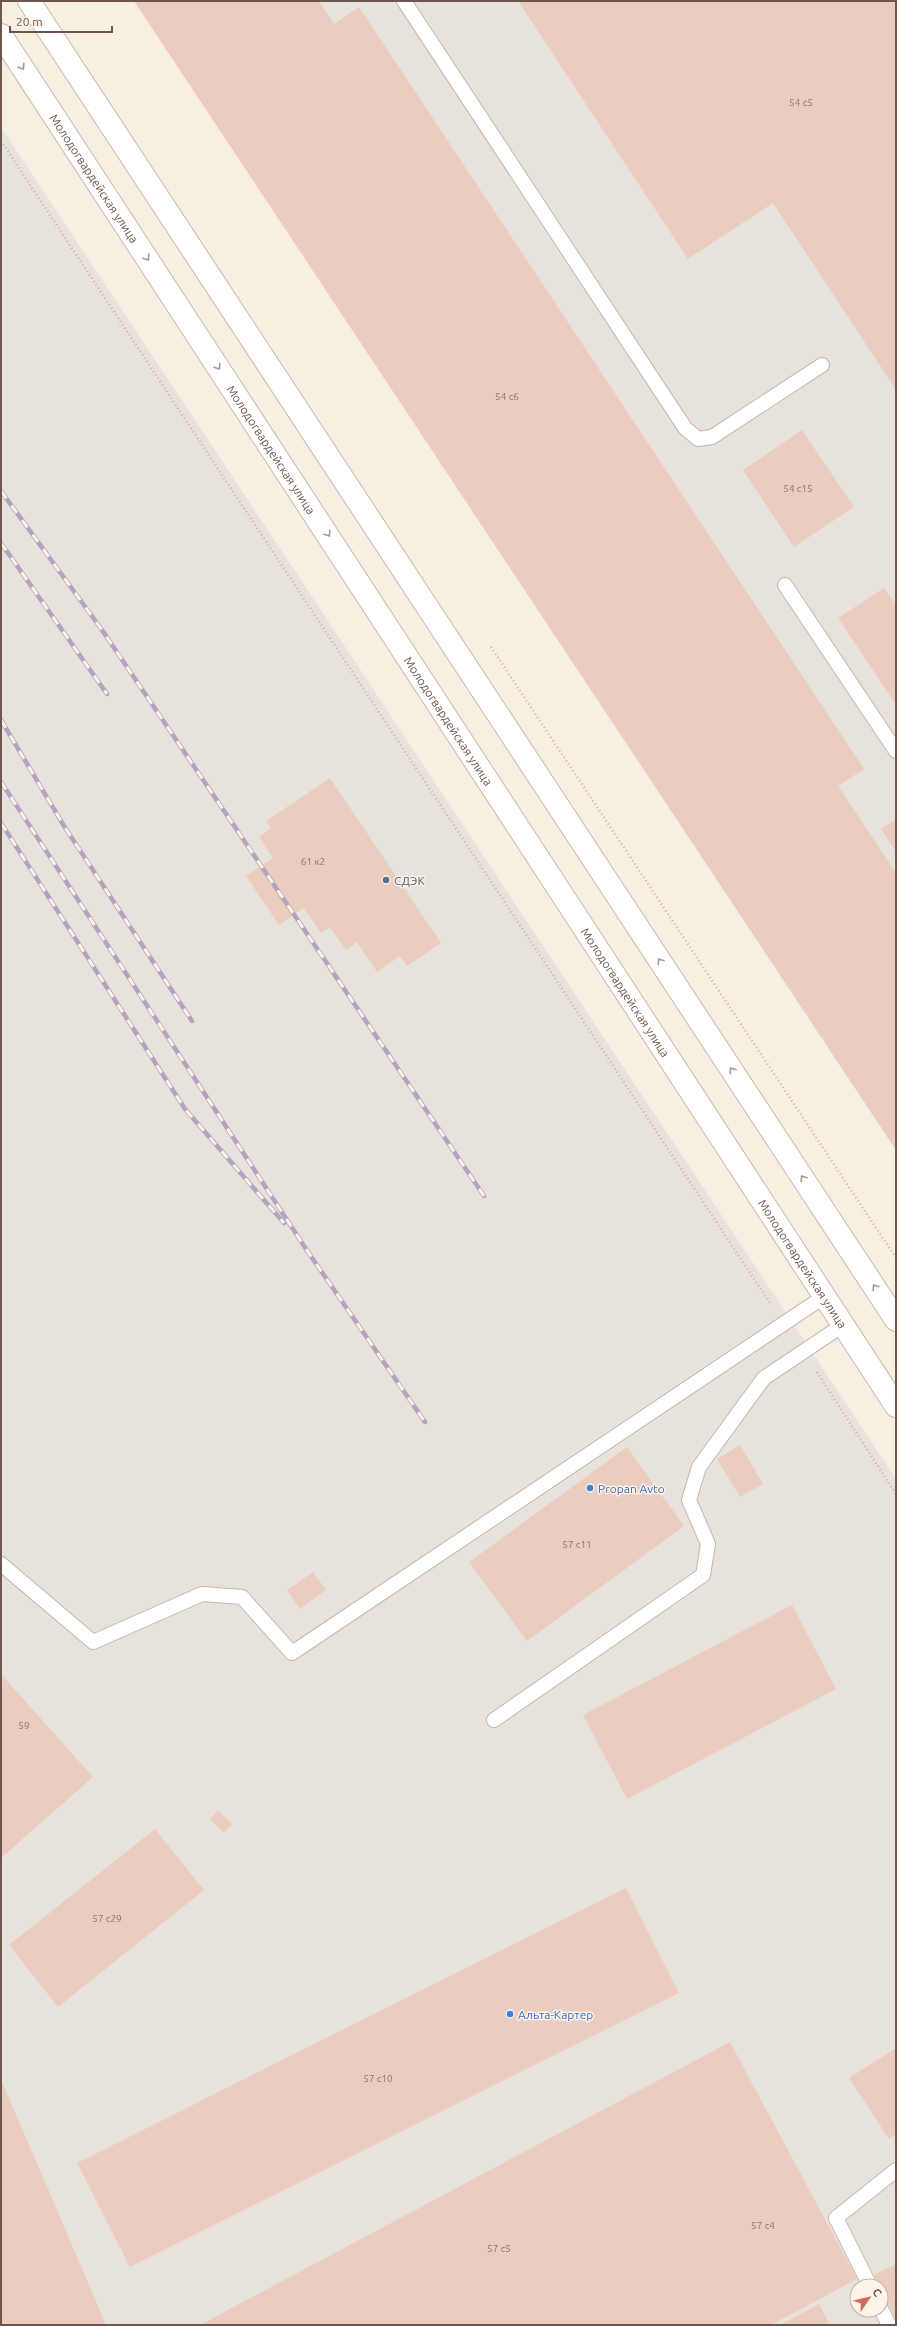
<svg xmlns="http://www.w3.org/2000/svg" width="897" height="2326" font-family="Ubuntu,sans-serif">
<rect width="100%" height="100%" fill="#f8efe3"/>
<path fill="#e8e2dd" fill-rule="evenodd" d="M 134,1 L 896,1 L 896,1150 Z
M 1,127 L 896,1479 L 896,2325 L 1,2325 ZM 857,2286 L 881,2286 L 881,2310 L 857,2310 Z"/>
<path fill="#eacdbf" d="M 134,1 L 319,1 L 334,24 L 359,7 L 864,769 L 838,786 L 896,873 L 896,1150 Z
M 518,1 L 896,1 L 896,390 L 773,203 L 688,259 Z
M 802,430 L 854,507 L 794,547 L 743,470 Z
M 884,588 L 896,605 L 896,705 L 838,618 Z
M 330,778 L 441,943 L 407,966 L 400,956 L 377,972 L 357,942 L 346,950 L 330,927 L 321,933 L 304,908 L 279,925 L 246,876 L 273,858 L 259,837 L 271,828 L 266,821 Z
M 896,819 L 896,852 L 881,829 Z
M 740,1445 L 763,1484 L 740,1497 L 717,1459 Z
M 627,1447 L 684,1526 L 527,1641 L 469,1562 Z
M 313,1572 L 326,1590 L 300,1609 L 287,1590 Z
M 792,1605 L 836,1689 L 627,1799 L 583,1715 Z
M 1,1674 L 93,1777 L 1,1858 Z
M 218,1810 L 232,1824 L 224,1833 L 210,1819 Z
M 155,1829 L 204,1890 L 58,2007 L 9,1945 Z
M 626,1888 L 679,1993 L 130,2267 L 77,2163 Z
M 730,2042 L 857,2279 L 771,2325 L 200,2325 Z
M 896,2048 L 896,2134 L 889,2139 L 849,2078 Z
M 1,2080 L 52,2198 L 106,2325 L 1,2325 Z
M 896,2264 L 896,2320 L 874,2275 Z
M 819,2304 L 830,2325 L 780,2325 Z"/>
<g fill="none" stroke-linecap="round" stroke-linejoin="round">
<g stroke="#c7b6ac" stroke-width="16">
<path id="service" d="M 404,1 L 685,428 L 698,439 L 712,437 L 822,365
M 785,585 L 896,751
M 1,1564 L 93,1642 L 202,1594 L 242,1597 L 292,1653 L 825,1296
M 494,1720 L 703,1575 L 708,1544 L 689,1500 L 699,1467 L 764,1378 L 843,1325
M 870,2286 L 836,2218 L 896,2170
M 881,2309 L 889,2325"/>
</g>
<g stroke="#ccb8ac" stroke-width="24">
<g id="secondary">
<path d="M 29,1 L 896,1320"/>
<path id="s1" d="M 1,35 L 896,1406"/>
</g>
</g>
<path stroke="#ceb1a3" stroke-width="2.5" stroke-dasharray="1 3" stroke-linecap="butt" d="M 1,141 L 770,1303
M 491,647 L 896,1258
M 817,1372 L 896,1494"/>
<use href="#service" stroke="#fff" stroke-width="14"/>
<use href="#secondary" stroke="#fff" stroke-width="22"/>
<g stroke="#b1a4bf" stroke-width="4.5">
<path id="rail" d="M 1,491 L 102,630 L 484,1196
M 1,543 L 107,694
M 1,720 L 64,826 L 192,1021
M 1,782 L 306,1249 L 425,1422
M 1,823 L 185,1109 L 284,1223"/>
</g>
<use href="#rail" stroke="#fcf3e9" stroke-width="3" stroke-dasharray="9" stroke-linecap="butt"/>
</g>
<defs><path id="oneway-chevron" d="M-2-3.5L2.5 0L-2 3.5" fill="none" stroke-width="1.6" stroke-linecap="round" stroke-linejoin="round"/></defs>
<g stroke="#a79a94">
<use href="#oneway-chevron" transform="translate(22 67) rotate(57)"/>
<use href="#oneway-chevron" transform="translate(147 258) rotate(57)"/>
<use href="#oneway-chevron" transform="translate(218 367) rotate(57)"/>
<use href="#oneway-chevron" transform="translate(328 534) rotate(57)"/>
<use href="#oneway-chevron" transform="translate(660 961) rotate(-123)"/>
<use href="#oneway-chevron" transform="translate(732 1070) rotate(-123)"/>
<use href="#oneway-chevron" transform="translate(803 1178) rotate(-123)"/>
<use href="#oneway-chevron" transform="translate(875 1287) rotate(-123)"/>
</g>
<circle fill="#5c6f8a" stroke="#fcf3e9" stroke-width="1.5" cx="386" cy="880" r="4"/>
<g fill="#3f7fe0" stroke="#fcf3e9" stroke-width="1.5">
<circle cx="590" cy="1488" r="4"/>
<circle cx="510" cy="2014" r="4"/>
</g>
<g text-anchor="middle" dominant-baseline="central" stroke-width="3" stroke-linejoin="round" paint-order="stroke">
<g font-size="10" fill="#8c746a">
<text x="801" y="102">54 с5</text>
<text x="507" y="396">54 с6</text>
<text x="798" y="488">54 с15</text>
<text x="313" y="861">61 к2</text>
<text x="577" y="1544">57 с11</text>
<text x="24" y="1725">59</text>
<text x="107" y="1918">57 с29</text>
<text x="378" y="2078">57 с10</text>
<text x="763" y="2225">57 с4</text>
<text x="499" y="2248">57 с5</text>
</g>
<g font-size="12" fill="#6d564d" stroke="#fcf3e9">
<text stroke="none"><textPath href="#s1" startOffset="171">Молодогвардейская улица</textPath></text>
<text stroke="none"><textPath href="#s1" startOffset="495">Молодогвардейская улица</textPath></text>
<text stroke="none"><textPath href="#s1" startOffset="819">Молодогвардейская улица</textPath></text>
<text stroke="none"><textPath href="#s1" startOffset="1143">Молодогвардейская улица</textPath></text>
<text stroke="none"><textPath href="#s1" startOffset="1467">Молодогвардейская улица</textPath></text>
</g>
<g font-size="12" fill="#4e5e75" stroke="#fcf3e9" text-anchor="start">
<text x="394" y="880">СДЭК</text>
</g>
<g font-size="12" fill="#366cbe" stroke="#fcf3e9" text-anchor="start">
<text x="598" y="1488">Propan Avto</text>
<text x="518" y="2014">Альта-Картер</text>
</g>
</g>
<rect width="897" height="2326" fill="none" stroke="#6d564d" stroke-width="4"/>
<g transform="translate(869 2298) rotate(56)"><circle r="19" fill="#fcf3e9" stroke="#c3b4ab"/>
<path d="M0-3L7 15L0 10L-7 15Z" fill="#d26c59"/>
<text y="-6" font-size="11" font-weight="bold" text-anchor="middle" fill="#6d564d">С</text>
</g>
<path d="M10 26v6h102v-6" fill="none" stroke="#6d564d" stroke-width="2"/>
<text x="16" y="26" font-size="12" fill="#6d564d" stroke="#fcf3e9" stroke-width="3" paint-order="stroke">20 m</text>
</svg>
